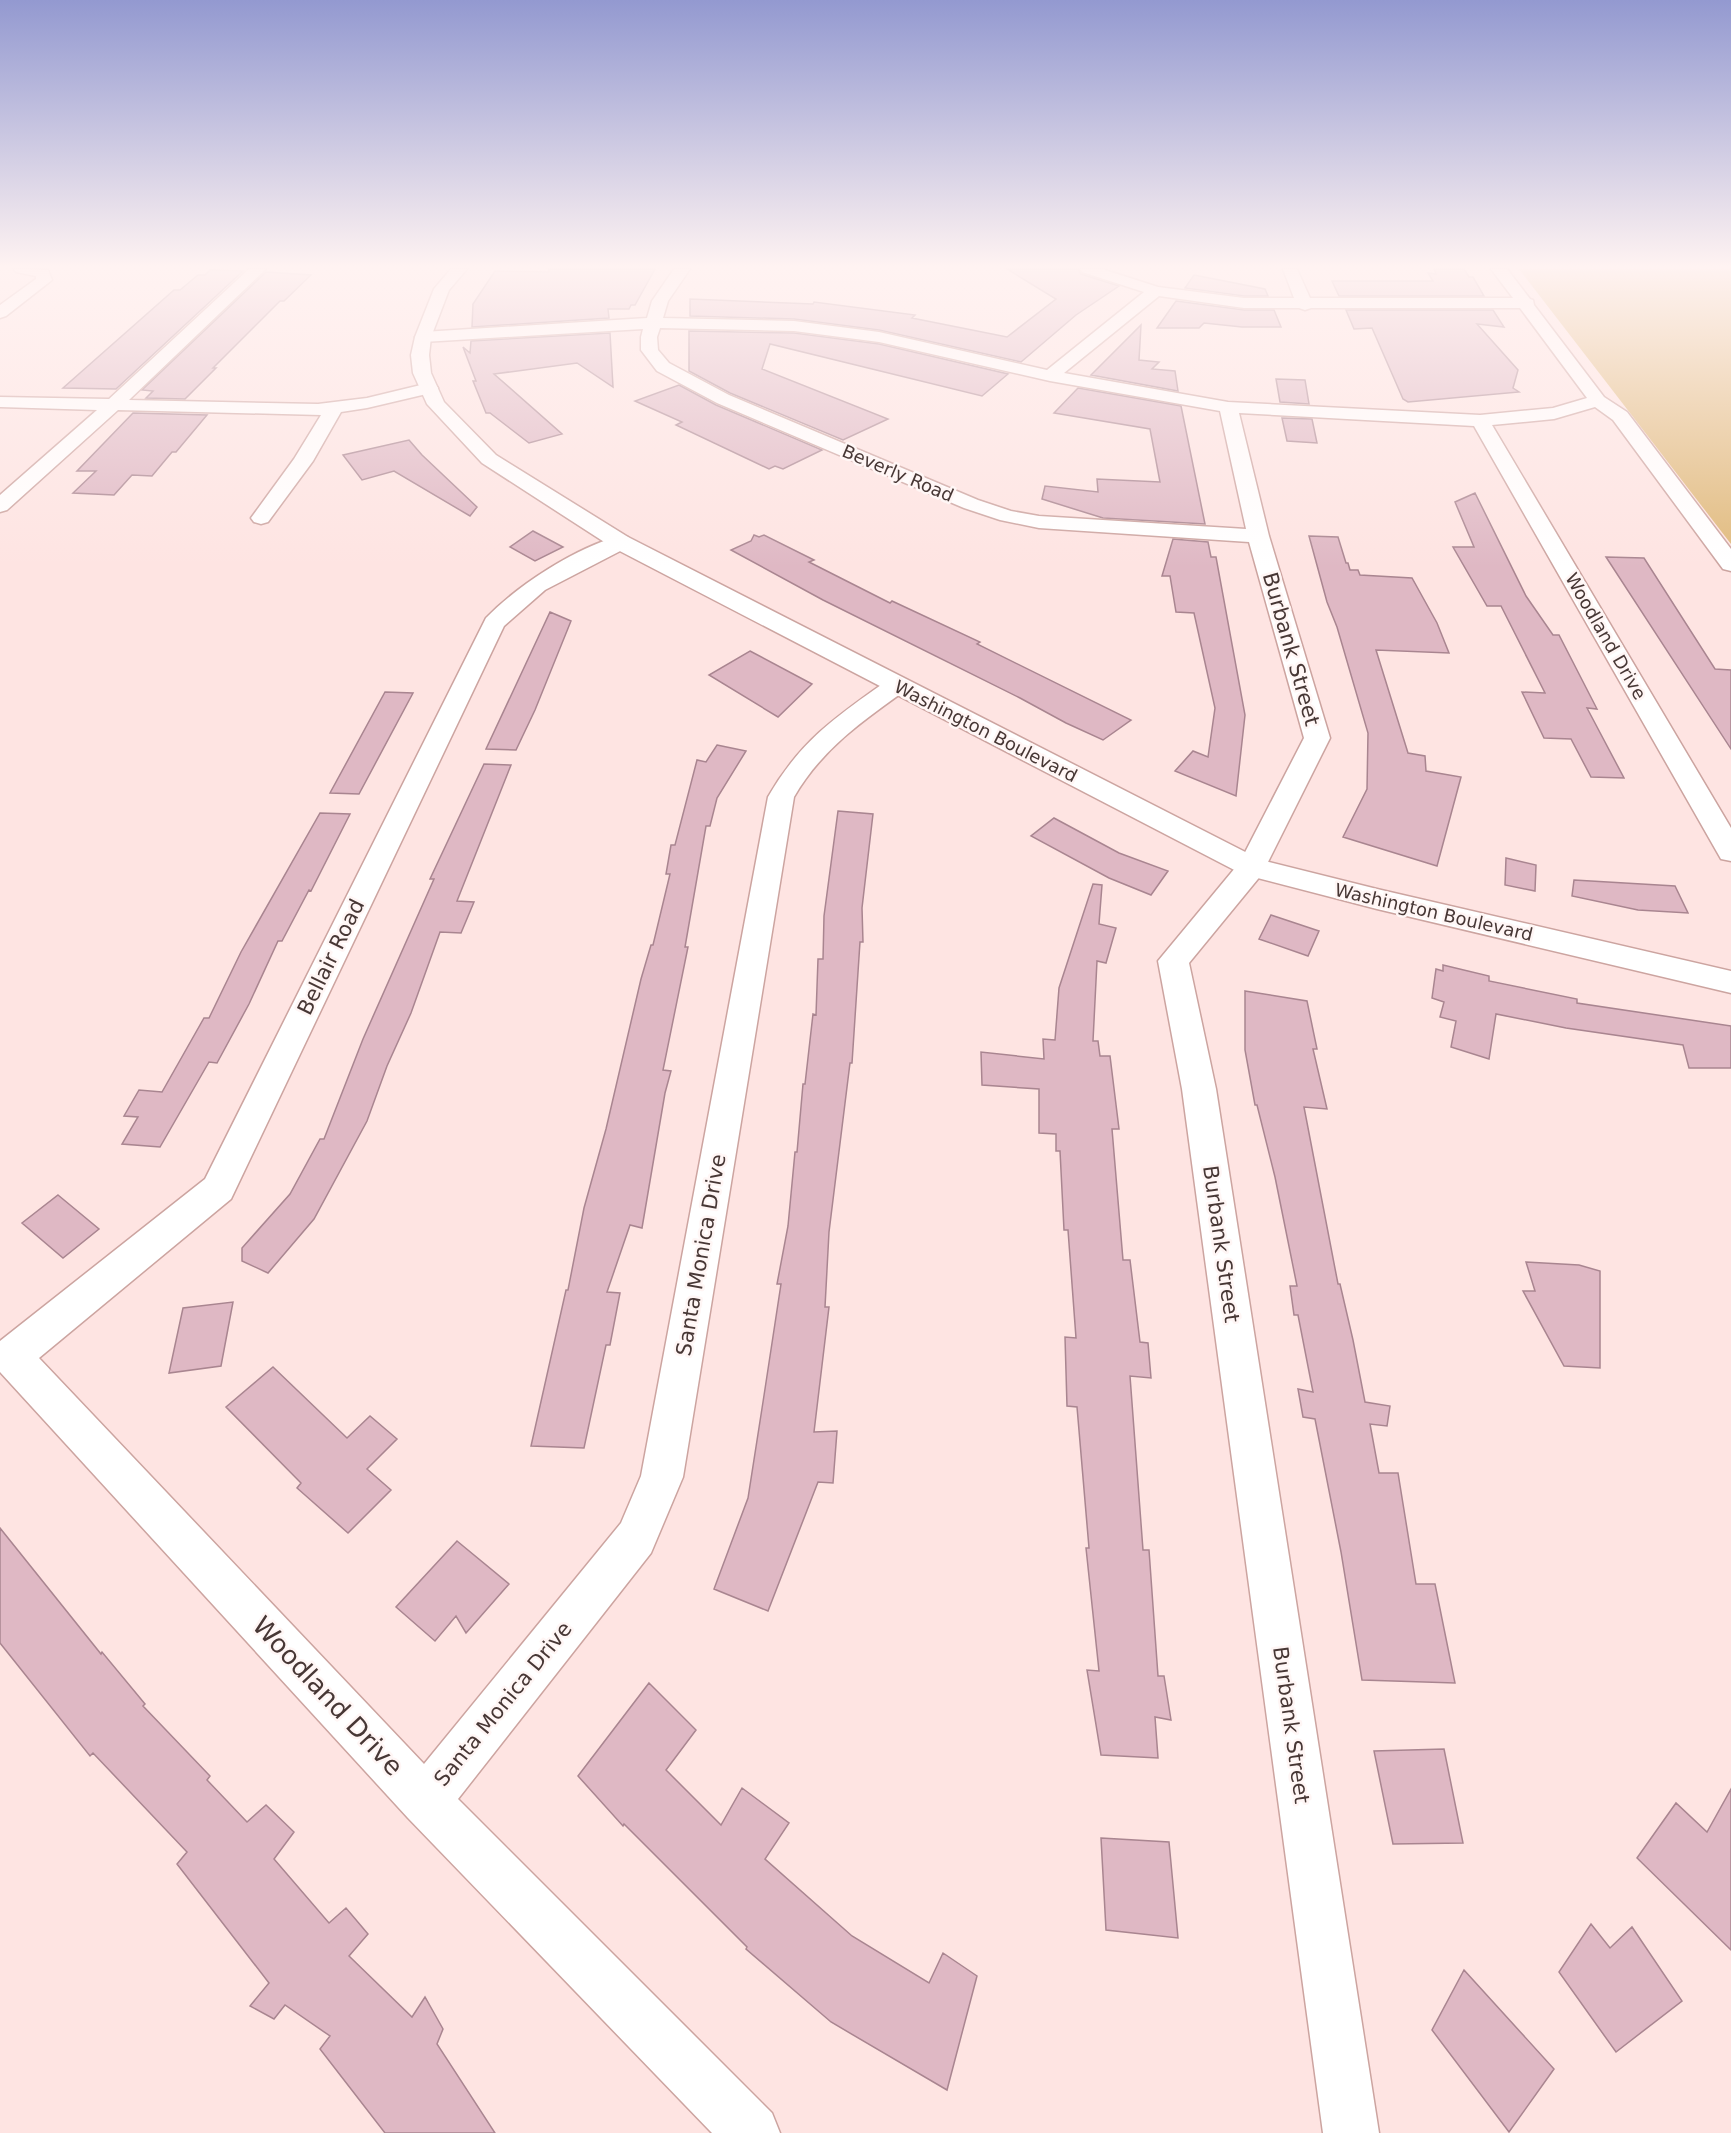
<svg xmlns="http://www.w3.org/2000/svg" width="1731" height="2133" font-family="'DejaVu Sans',sans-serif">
<rect width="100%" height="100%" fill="#fee4e2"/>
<path fill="#e0ba7c" d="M 1519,269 L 1731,269 L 1731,544 Z"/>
<path fill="#dfb8c4" stroke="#a98590" stroke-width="1.5" d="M 549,269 L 655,269 L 635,305 L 631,305 L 629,309 L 608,309 L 609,318 L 472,327 L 473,304 L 495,271 L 549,272 Z
M 1007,269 L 1078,269 L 1081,274 L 1119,286 L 1076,315 L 1021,362 L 879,330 L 794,319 L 690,316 L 690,299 L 813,304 L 814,302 L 915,315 L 912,318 L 1007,337 L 1056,299 Z
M 1434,269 L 1464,269 L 1469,277 L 1473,277 L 1484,296 L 1339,296 L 1332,281 L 1433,281 L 1428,273 L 1436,274 Z
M 210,270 L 243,271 L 116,389 L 63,388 L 174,290 L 180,290 L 198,275 L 205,275 Z
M 266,272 L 311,275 L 284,301 L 280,301 L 213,368 L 216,368 L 185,399 L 146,398 L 153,391 L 142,390 Z
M 1194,275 L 1265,289 L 1268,296 L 1244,296 L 1185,288 Z
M 1176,301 L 1244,310 L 1274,310 L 1281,327 L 1242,327 L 1204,323 L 1199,328 L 1157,328 Z
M 1346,310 L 1493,310 L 1504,327 L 1477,324 L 1518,370 L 1513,388 L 1519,392 L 1408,402 L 1403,399 L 1372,328 L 1354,329 Z
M 1141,325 L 1139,360 L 1159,362 L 1152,369 L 1175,371 L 1178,391 L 1091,375 Z
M 689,331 L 794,333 L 879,344 L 1008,374 L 982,396 L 770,344 L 762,369 L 888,419 L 843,440 L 730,393 L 689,371 Z
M 610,333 L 613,387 L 577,363 L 494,374 L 562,434 L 529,443 L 490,413 L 486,413 L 473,381 L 476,381 L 463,347 L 470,353 L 471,341 Z
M 1276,379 L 1305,380 L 1309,404 L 1280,402 Z
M 679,385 L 716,405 L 822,450 L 783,469 L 775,466 L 769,469 L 676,425 L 682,422 L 635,401 Z
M 1078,388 L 1181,406 L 1205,524 L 1103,518 L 1042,499 L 1045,486 L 1098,492 L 1097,479 L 1160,482 L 1150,429 L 1054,413 Z
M 133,413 L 207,415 L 176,452 L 172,452 L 152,476 L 132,475 L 114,495 L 73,493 L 96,471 L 77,471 Z
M 1282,418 L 1312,419 L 1317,443 L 1287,441 Z
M 409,440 L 422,455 L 477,507 L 470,516 L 394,471 L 362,480 L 343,455 Z
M 1475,493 L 1526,596 L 1553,635 L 1559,635 L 1597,709 L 1587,708 L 1624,778 L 1591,777 L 1571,739 L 1544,738 L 1522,692 L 1545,693 L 1501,606 L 1487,606 L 1453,547 L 1474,547 L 1455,502 Z
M 533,531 L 563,547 L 535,561 L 510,547 Z
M 754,535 L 759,537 L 764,535 L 814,560 L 809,562 L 890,603 L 892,601 L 980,642 L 977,644 L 1131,720 L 1103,740 L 1066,723 L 1020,698 L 823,600 L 731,550 L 751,541 Z
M 1309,536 L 1338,537 L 1346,563 L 1348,563 L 1350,570 L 1358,570 L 1360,575 L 1412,578 L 1437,623 L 1449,653 L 1376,650 L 1408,753 L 1425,756 L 1426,771 L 1461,777 L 1437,866 L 1343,837 L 1367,789 L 1368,733 L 1337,627 L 1327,602 Z
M 1173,539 L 1208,542 L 1211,557 L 1216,557 L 1245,715 L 1236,796 L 1175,771 L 1193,751 L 1208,757 L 1215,708 L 1194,613 L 1176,612 L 1170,576 L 1162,576 Z
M 1606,557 L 1644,558 L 1715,669 L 1731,670 L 1731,749 Z
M 550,612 L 571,621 L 535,710 L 516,750 L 486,749 Z
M 750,651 L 812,684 L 778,717 L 709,675 Z
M 385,692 L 413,693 L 359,794 L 330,793 Z
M 717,745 L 746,751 L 717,798 L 710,826 L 706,826 L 685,947 L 688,947 L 663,1070 L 671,1071 L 665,1093 L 642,1228 L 630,1225 L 607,1292 L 620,1293 L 610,1345 L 606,1345 L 584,1448 L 531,1446 L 566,1290 L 568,1290 L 584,1208 L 606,1129 L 641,979 L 651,945 L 653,945 L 670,874 L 666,874 L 671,845 L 675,845 L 697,760 L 706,762 Z
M 484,764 L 511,765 L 457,901 L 474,902 L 461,933 L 440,932 L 411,1013 L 387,1066 L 367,1121 L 314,1219 L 268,1273 L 242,1261 L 242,1248 L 290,1194 L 320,1139 L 324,1139 L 363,1039 L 434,879 L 430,879 Z
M 838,811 L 873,814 L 862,908 L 863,942 L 860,942 L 852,1063 L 850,1063 L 829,1232 L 825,1307 L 829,1307 L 814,1432 L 837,1431 L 833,1483 L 818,1482 L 768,1611 L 714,1589 L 748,1498 L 763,1402 L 781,1284 L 777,1284 L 788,1226 L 795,1152 L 797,1152 L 803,1084 L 805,1084 L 813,1014 L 816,1015 L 818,959 L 823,959 L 824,916 Z
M 320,813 L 350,814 L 311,891 L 309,890 L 282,941 L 278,941 L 249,1004 L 217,1063 L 209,1062 L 160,1147 L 122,1144 L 138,1117 L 124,1116 L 139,1090 L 162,1092 L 204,1018 L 209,1018 L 241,952 Z
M 1054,818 L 1119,853 L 1168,871 L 1151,895 L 1109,878 L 1031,836 Z
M 1506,858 L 1536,865 L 1535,891 L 1505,885 Z
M 1574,880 L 1675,886 L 1688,913 L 1638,910 L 1572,896 Z
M 1093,884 L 1102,885 L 1099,924 L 1116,928 L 1106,963 L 1097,961 L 1093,1041 L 1098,1041 L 1100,1056 L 1110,1056 L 1119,1129 L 1112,1129 L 1123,1260 L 1130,1260 L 1140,1342 L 1148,1343 L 1151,1378 L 1130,1376 L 1143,1550 L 1149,1550 L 1158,1676 L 1164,1676 L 1171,1720 L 1155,1717 L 1158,1758 L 1101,1755 L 1087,1670 L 1099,1671 L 1086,1548 L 1089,1548 L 1077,1407 L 1067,1406 L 1065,1337 L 1076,1338 L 1068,1230 L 1064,1230 L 1060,1151 L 1056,1151 L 1056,1134 L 1039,1133 L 1039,1089 L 982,1085 L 981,1052 L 1044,1059 L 1043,1039 L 1055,1040 L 1059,988 Z
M 1271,915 L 1319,931 L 1308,956 L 1259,939 Z
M 1443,965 L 1489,976 L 1489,981 L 1577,999 L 1577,1003 L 1731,1026 L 1731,1068 L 1689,1068 L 1683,1045 L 1566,1028 L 1496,1014 L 1489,1059 L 1451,1047 L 1456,1021 L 1440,1017 L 1444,1002 L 1432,998 L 1436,969 L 1443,971 Z
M 1245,991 L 1307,1001 L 1317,1049 L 1313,1049 L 1327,1109 L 1304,1107 L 1338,1284 L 1340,1284 L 1353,1340 L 1365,1402 L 1390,1406 L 1387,1426 L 1370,1424 L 1379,1473 L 1398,1473 L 1416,1584 L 1435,1584 L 1455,1683 L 1362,1680 L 1341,1552 L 1315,1419 L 1303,1417 L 1298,1389 L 1313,1392 L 1298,1315 L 1294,1315 L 1290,1286 L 1297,1286 L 1275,1177 L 1257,1105 L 1255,1105 L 1245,1050 Z
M 58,1195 L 99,1229 L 63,1258 L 22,1223 Z
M 1526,1262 L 1579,1265 L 1600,1271 L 1600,1368 L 1564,1366 L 1523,1291 L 1535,1291 Z
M 233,1302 L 221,1366 L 169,1373 L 183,1308 Z
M 273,1367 L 347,1438 L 370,1416 L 397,1439 L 367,1469 L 391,1490 L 348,1533 L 297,1488 L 301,1483 L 226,1407 Z
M 0,1528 L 101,1654 L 102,1652 L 145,1704 L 143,1706 L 210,1776 L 207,1780 L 247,1822 L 266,1805 L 294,1832 L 274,1859 L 329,1923 L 346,1908 L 368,1934 L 349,1956 L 412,2017 L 425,1997 L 443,2029 L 437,2044 L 495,2133 L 385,2133 L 320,2049 L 330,2036 L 285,2005 L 274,2019 L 250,2006 L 269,1983 L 177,1864 L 187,1852 L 93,1753 L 90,1756 L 0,1643 Z
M 457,1541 L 509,1584 L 466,1633 L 456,1616 L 435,1641 L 396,1607 Z
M 649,1683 L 696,1730 L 666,1770 L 721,1825 L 742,1788 L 789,1823 L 765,1859 L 852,1936 L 929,1983 L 943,1953 L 977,1976 L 947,2090 L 831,2022 L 746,1949 L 747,1947 L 624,1824 L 623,1826 L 578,1776 Z
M 1444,1749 L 1463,1843 L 1393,1844 L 1374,1751 Z
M 1731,1789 L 1731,1950 L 1637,1858 L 1676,1803 L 1707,1832 Z
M 1101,1838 L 1169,1842 L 1178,1938 L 1106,1930 Z
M 1591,1924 L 1610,1948 L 1632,1927 L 1682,2001 L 1616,2052 L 1559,1972 Z
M 1464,1970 L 1554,2069 L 1509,2132 L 1432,2030 Z"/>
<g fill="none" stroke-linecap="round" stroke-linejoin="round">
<g stroke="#cca4a0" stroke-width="3">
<path id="minor" d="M 14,269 L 48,270 L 52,280 L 6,316 L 0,318 L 0,305 L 36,279 L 36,276 L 16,272 Z
M 249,269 L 266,269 L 129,400 L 318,404 L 367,398 L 429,383 L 435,384 L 438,388 L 435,392 L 367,408 L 341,412 L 313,461 L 268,522 L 261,524 L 254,522 L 251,518 L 294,459 L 321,415 L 118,410 L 7,510 L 0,512 L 0,495 L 97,410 L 0,407 L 0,397 L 109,399 Z
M 674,269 L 690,269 L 668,301 L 663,318 L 794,321 L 879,332 L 1047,370 L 1144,292 L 1082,272 L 1080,269 L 1102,269 L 1158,287 L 1244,298 L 1294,298 L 1283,269 L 1297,269 L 1310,298 L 1513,298 L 1491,269 L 1507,269 L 1530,299 L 1533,300 L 1534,305 L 1604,397 L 1627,412 L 1731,549 L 1731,571 L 1723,569 L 1613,420 L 1595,407 L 1554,419 L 1492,425 L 1731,828 L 1731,861 L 1721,859 L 1717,852 L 1474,426 L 1239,413 L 1269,536 L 1330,738 L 1262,874 L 1189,963 L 1216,1089 L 1379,2133 L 1323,2133 L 1182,1089 L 1158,961 L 1240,862 L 1304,738 L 1249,542 L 1039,528 L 1000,520 L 964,508 L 717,403 L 657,371 L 641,350 L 641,337 L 643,329 L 423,342 L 415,337 L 423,332 L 647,318 L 652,301 ZM 1159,296 L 1244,308 L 1299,308 L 1305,310 L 1311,308 L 1520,308 L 1587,398 L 1553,408 L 1480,415 L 1228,402 L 1064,373 ZM 660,328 L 794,331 L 879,342 L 1050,381 L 1220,411 L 1246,529 L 1039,516 L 1011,511 L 978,500 L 729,395 L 669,363 L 658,350 L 657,337 Z
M 620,536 L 628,537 L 631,542 L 628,547 L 545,590 L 504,626 L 231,1199 L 39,1358 L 424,1764 L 621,1523 L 641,1476 L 768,797 C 800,741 837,716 888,680 L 897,678 L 906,680 L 909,685 L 906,690 C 862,721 821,750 794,797 L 683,1477 L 651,1553 L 458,1799 L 772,2113 L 780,2133 L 712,2133 L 408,1818 L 0,1372 L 0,1341 L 205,1179 L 486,618 C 517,586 576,547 620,536 Z"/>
</g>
<g stroke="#cca4a0" stroke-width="3">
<path id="tertiary" d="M 451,269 L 467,269 L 449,290 L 431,337 L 429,355 L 431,373 L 444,402 L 496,455 L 628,537 L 1261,860 L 1377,889 L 1731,971 L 1731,993 L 1377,909 L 1242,874 L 612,547 L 482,463 L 427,404 L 413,373 L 411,355 L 415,337 L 434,289 Z"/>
</g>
<use href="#minor" fill="#fff" fill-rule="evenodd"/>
<use href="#tertiary" fill="#fff" fill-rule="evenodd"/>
</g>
<linearGradient id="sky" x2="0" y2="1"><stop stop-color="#9399d0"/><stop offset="0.47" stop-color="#fff3f2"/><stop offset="1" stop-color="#fff3f2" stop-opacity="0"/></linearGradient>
<rect width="1731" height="567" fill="url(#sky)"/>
<g text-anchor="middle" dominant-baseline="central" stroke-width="5" stroke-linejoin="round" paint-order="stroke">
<g font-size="18" fill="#473735" stroke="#fff6f5">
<text transform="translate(898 473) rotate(23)">Beverly Road</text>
<text transform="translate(1606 636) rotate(60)">Woodland Drive</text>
<text transform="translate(986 731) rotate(27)">Washington Boulevard</text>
<text transform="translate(1434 912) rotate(13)">Washington Boulevard</text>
</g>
<g font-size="21" fill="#473735" stroke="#fff6f5">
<text transform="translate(1291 649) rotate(74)">Burbank Street</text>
<text transform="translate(331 957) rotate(-64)">Bellair Road</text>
<text transform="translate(1221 1244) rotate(82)">Burbank Street</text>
<text transform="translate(701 1255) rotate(-80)">Santa Monica Drive</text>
<text transform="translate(503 1704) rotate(-51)">Santa Monica Drive</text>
<text transform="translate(1291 1725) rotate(82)">Burbank Street</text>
</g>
<g font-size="26" fill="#473735" stroke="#fff6f5">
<text transform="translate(328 1696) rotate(47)">Woodland Drive</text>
</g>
</g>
</svg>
